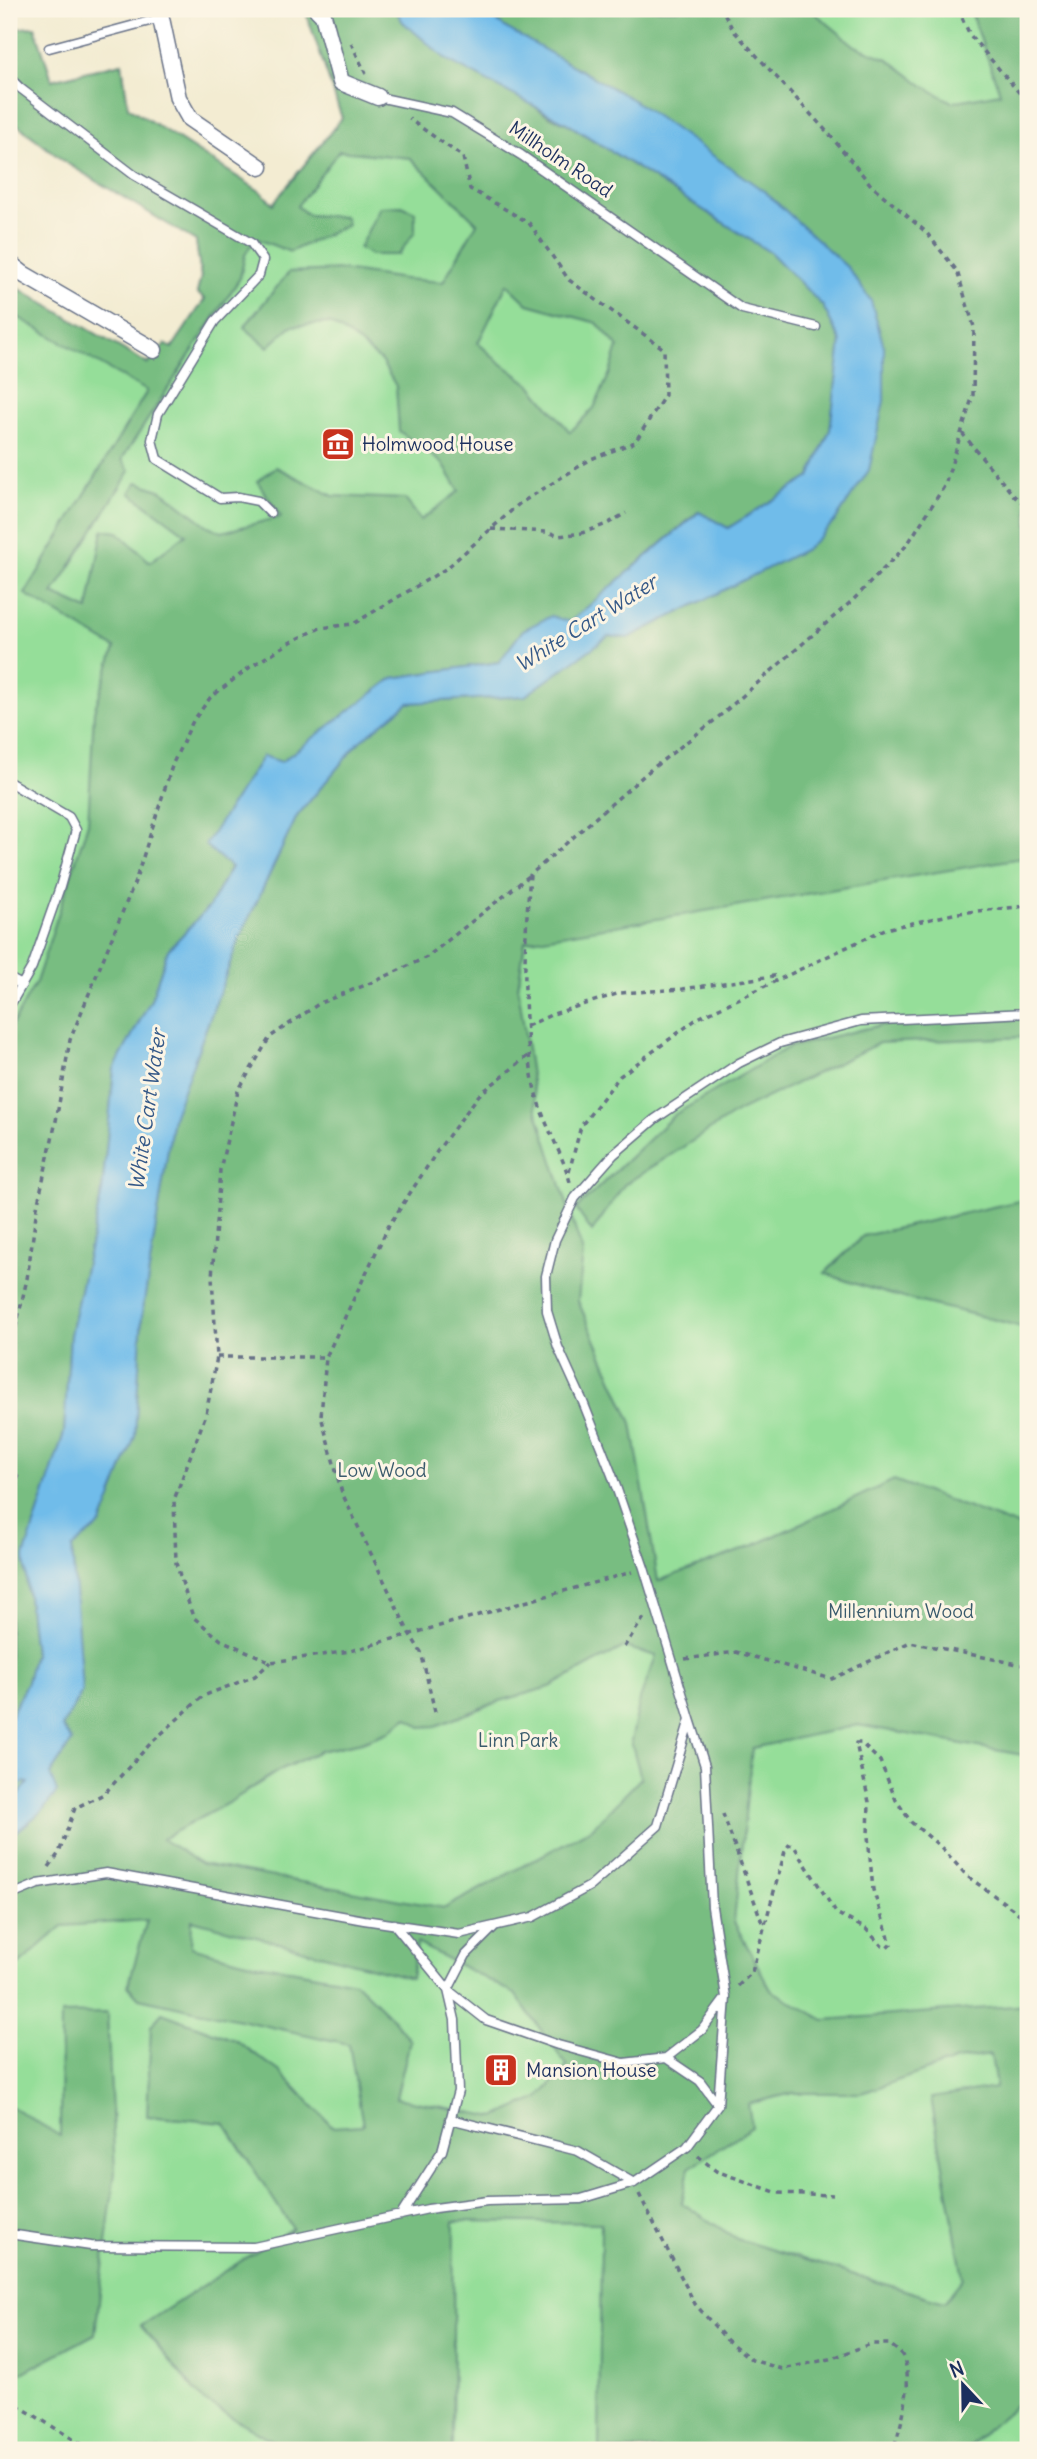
<svg xmlns="http://www.w3.org/2000/svg" width="1037" height="2459" font-family="Delius,sans-serif">
<rect width="100%" height="100%" fill="#fcf5e5"/>
<filter id="ink" filterUnits="userSpaceOnUse"><feTurbulence type="fractalNoise" baseFrequency=".0143" numOctaves="2"/><feDisplacementMap in="SourceGraphic" scale="14" xChannelSelector="R" yChannelSelector="G"/><feConvolveMatrix kernelMatrix="1 2 1 2 8 2 1 2 1" color-interpolation-filters="sRGB"/></filter>
<filter id="wash" filterUnits="userSpaceOnUse"><feTurbulence type="fractalNoise" baseFrequency=".00686" numOctaves="4" result="noise"/><feDisplacementMap in="SourceGraphic" scale="28" xChannelSelector="R" yChannelSelector="G"/><feGaussianBlur stdDeviation="1.57" result="paint"/><feColorMatrix in="noise" values="0 0 0 0 0 0 0 0 0 0 0 0 0 0 0 0 0 1.4 0 .05"/><feComposite in="paint" operator="in"/></filter>
<g filter="url(#wash)">
<rect width="100%" height="100%" fill="#f3ecd2"/>
<path fill="#95de99" stroke="#58867c" stroke-width="2" d="M 305,9 L 1028,9 L 1028,2450 L 9,2450 L 9,283 L 148,364 L 165,344 L 172,348 L 205,299 L 197,293 L 201,277 L 196,241 L 65,162 L 9,118 L 9,29 L 35,27 L 52,80 L 122,63 L 128,107 L 261,192 L 273,204 L 342,118 Z"/>
<path fill="#78bd81" stroke="#4a7670" stroke-width="2" fill-rule="evenodd" d="M 305,9 L 395,9 L 403,22 L 551,117 L 566,123 L 771,253 L 823,306 L 841,342 L 830,430 L 810,477 L 728,528 L 698,512 L 570,622 L 523,630 L 499,662 L 393,678 L 281,762 L 263,756 L 206,844 L 231,866 L 209,907 L 168,950 L 151,1000 L 114,1069 L 102,1192 L 70,1335 L 64,1433 L 24,1557 L 34,1654 L 27,1682 L 9,1719 L 9,1030 L 36,982 L 88,823 L 94,711 L 115,648 L 25,594 L 147,391 L 9,312 L 9,283 L 148,364 L 165,344 L 172,348 L 205,299 L 197,293 L 201,277 L 196,241 L 65,162 L 9,118 L 9,29 L 35,27 L 52,80 L 122,63 L 128,107 L 261,192 L 273,204 L 342,118 ZM 339,151 L 410,158 L 477,223 L 443,282 L 404,279 L 342,270 L 289,272 L 244,327 L 268,347 L 291,326 L 329,323 L 350,336 L 381,361 L 396,386 L 399,431 L 443,464 L 459,491 L 421,520 L 405,499 L 333,496 L 276,467 L 257,481 L 281,517 L 222,532 L 208,526 L 162,491 L 137,482 L 130,493 L 186,534 L 150,562 L 118,532 L 103,530 L 88,610 L 53,594 L 130,471 L 122,459 L 240,278 L 245,255 L 255,238 L 290,252 L 347,225 L 345,217 L 308,215 L 297,206 ZM 507,284 L 528,304 L 597,323 L 618,347 L 610,373 L 594,408 L 570,432 L 532,386 L 498,361 L 478,343 Z
M 480,9 L 810,9 L 855,46 L 888,59 L 924,86 L 952,102 L 1000,93 L 970,9 L 1028,9 L 1028,857 L 525,941 L 518,987 L 536,1109 L 583,1253 L 578,1301 L 632,1423 L 658,1581 L 753,1546 L 894,1480 L 1028,1530 L 1028,1756 L 858,1725 L 752,1748 L 734,1922 L 771,1990 L 824,2020 L 1028,2005 L 1028,2394 L 965,2450 L 599,2450 L 601,2223 L 454,2221 L 452,2450 L 288,2450 L 204,2401 L 141,2326 L 292,2228 L 224,2123 L 147,2116 L 151,2026 L 162,2013 L 235,2040 L 279,2071 L 333,2127 L 363,2125 L 349,2044 L 139,1998 L 128,1986 L 147,1920 L 63,1926 L 15,1968 L 9,1980 L 9,1838 L 42,1811 L 50,1774 L 72,1741 L 62,1727 L 82,1691 L 72,1547 L 101,1524 L 135,1436 L 142,1315 L 173,1117 L 240,937 L 297,816 L 359,742 L 408,703 L 525,696 L 609,636 L 628,638 L 808,548 L 884,347 L 633,100 L 506,28 ZM 624,1647 L 656,1656 L 640,1699 L 631,1741 L 641,1778 L 591,1829 L 445,1908 L 202,1864 L 162,1839 L 230,1802 L 280,1770 L 320,1751 L 362,1742 L 388,1732 L 407,1717 L 421,1727 L 436,1726 L 500,1701 L 550,1687 ZM 192,1920 L 411,1978 L 417,1943 L 515,1994 L 567,2066 L 539,2098 L 495,2117 L 396,2098 L 410,2041 L 392,2018 L 355,1982 L 247,1962 L 191,1947 ZM 991,2055 L 996,2088 L 931,2098 L 963,2278 L 944,2302 L 737,2239 L 682,2203 L 689,2168 L 752,2127 L 748,2104 L 793,2093 L 862,2093 L 957,2060 Z
M 402,206 L 415,212 L 415,232 L 398,255 L 371,255 L 359,248 L 380,207 Z
M 1028,1018 L 1028,1037 L 879,1043 L 739,1111 L 624,1185 L 592,1232 L 576,1209 L 674,1115 L 789,1047 L 885,1024 Z
M 1028,1199 L 1028,1329 C 961,1309 890,1299 825,1273 L 863,1236 Z
M 107,2013 L 115,2171 L 95,2334 L 22,2373 L 9,2368 L 9,2105 L 60,2136 L 61,2014 Z"/>
<path fill="#70bcea" stroke="#4676a4" stroke-width="2" d="M 395,9 L 480,9 L 506,28 L 633,100 L 764,191 L 848,268 L 871,301 L 884,347 L 884,401 L 869,470 L 834,522 L 808,548 L 628,638 L 609,636 L 525,696 L 408,703 L 359,742 L 297,816 L 240,937 L 173,1117 L 142,1315 L 135,1436 L 101,1524 L 72,1548 L 82,1691 L 62,1727 L 72,1741 L 50,1774 L 57,1792 L 42,1811 L 9,1838 L 9,1805 L 28,1783 L 25,1782 L 12,1792 L 9,1791 L 9,1719 L 27,1682 L 34,1654 L 24,1557 L 64,1433 L 70,1335 L 102,1192 L 114,1069 L 151,1000 L 168,950 L 209,907 L 231,867 L 205,845 L 263,756 L 281,762 L 393,678 L 499,662 L 523,630 L 551,616 L 570,622 L 699,512 L 728,528 L 810,477 L 830,430 L 841,342 L 823,306 L 771,253 L 567,123 L 447,60 L 403,22 Z"/>
</g>
<g filter="url(#ink)">
<g fill="none" stroke-linecap="round" stroke-linejoin="round">
<g stroke="#677187" stroke-width="11">
<path id="service" d="M 49,48 L 161,18
M 9,77 L 20,88 L 134,175 L 251,243 L 263,260 L 259,275 L 215,321 L 158,414 L 152,440 L 157,459 L 220,498 L 238,497 L 258,501 L 270,513
M 378,97 L 452,113 L 521,155 L 742,309 L 816,327
M 9,782 L 69,817 L 76,830 L 60,887 L 32,967 L 9,1007
M 9,978 L 22,985
M 9,1896 L 38,1884 L 106,1873 L 364,1920 L 459,1934 L 533,1917 L 590,1886 L 658,1826 L 690,1719 L 644,1568 L 612,1475 L 583,1402 L 558,1347 L 547,1311 L 546,1276 L 555,1240 L 575,1198 L 613,1155 L 655,1119 L 739,1063 L 780,1043 L 861,1021 L 1028,1013
M 394,1924 L 448,1990 L 455,2020 L 458,2091 L 442,2151 L 401,2215
M 495,1926 L 466,1955 L 448,1990 L 486,2020 L 558,2045 L 624,2063 L 666,2058 L 702,2030 L 725,1999
M 666,2058 L 700,2081 L 718,2105
M 450,2119 L 578,2151 L 634,2183
M 9,2234 L 91,2246 L 254,2247 L 428,2209 L 487,2201 L 581,2199 L 634,2183 L 687,2147 L 718,2105 L 726,1997 L 712,1907 L 705,1766 L 690,1719"/>
</g>
<g stroke="#677187" stroke-width="19">
<path id="minor" d="M 159,9 L 178,98 L 190,119 L 260,167
M 317,9 L 323,15 L 341,82 L 378,97
M 9,263 L 23,274 L 154,350"/>
</g>
<path stroke="#677187" stroke-width="3.5" stroke-dasharray="5 5" stroke-linecap="butt" d="M 958,9 L 970,35 L 1028,103
M 351,43 L 366,74
M 962,433 L 1014,496 L 1028,507
M 491,529 L 548,532 L 559,536 L 582,533 L 607,524 L 626,513
M 529,876 L 427,957 L 378,980 L 320,1003 L 270,1037 L 238,1091 L 220,1170 L 212,1277 L 217,1357 L 206,1414 L 174,1500 L 176,1563 L 193,1617 L 221,1640 L 271,1662 L 350,1651 L 632,1572
M 527,1026 L 553,1014 L 620,993 L 683,989 L 780,975
M 569,1172 L 581,1126 L 620,1076 L 698,1018 L 885,929 L 958,913 L 1028,906
M 570,1182 C 561,1149 541,1120 534,1086 C 521,1017 524,945 530,875 L 649,771 L 715,720 L 853,600 L 907,545 L 945,485 L 973,395 L 974,327 L 957,271 L 926,232 L 871,185 L 829,134 L 733,30 L 722,9
M 9,1357 L 27,1279 L 37,1207 L 56,1121 L 70,1040 L 136,879 L 173,763 L 193,721 L 210,698 L 250,667 L 291,642 L 320,628 L 353,624 L 447,568 L 519,504 L 591,459 L 635,442 L 665,395 L 664,349 L 569,280 L 529,223 L 470,189 L 463,157 L 409,119
M 217,1357 L 326,1357
M 9,1455 L 18,1478 L 9,1522
M 624,1647 L 645,1616
M 685,1659 L 736,1652 L 832,1679 L 910,1642 L 1028,1666
M 435,1712 L 421,1652 L 409,1633 L 342,1493 L 321,1416 L 326,1357 L 388,1227 L 438,1150 L 479,1095 L 530,1054
M 723,1814 L 763,1925
M 49,1867 L 59,1853 L 75,1808 L 104,1794 L 151,1743 L 203,1696 L 255,1676 L 271,1662
M 738,1986 L 752,1972 L 785,1851 L 789,1845 L 794,1846 L 836,1913 L 866,1929 L 882,1946 L 887,1948 L 891,1944 L 873,1890 L 868,1836 L 869,1802 L 856,1743 L 861,1743 L 880,1761 L 896,1800 L 911,1822 L 941,1847 L 967,1876 L 1028,1920
M 698,2156 L 716,2171 L 778,2193 L 833,2195
M 639,2194 L 695,2304 L 727,2340 L 752,2360 L 782,2369 L 830,2359 L 870,2344 L 889,2344 C 893,2347 899,2351 902,2355 C 915,2378 901,2427 893,2450
M 9,2400 L 91,2450"/>
<use href="#service" stroke="#fff" stroke-width="8"/>
<use href="#minor" stroke="#fff" stroke-width="16"/>
</g>
</g>
<defs>
<g id="museum-square" transform="scale(1.75)"><rect x="-9" y="-9" width="18" height="18" rx="4" fill="#c8321e" stroke="#fcf5e5"/><path d="M0-6L6-3V-2H-6V-3ZM-5-1h2V3h-2ZM-1-1h2V3h-2ZM3-1h2V3H3ZM-6 4H6V6H-6Z" fill="#fff"/></g>
<g id="building-square" transform="scale(1.75)"><rect x="-9" y="-9" width="18" height="18" rx="4" fill="#c8321e" stroke="#fcf5e5"/><path d="M-4-6H4V6H1V3H-1V6H-4ZM-2.5-4.3h1.7v1.8h-1.7ZM.8-4.3h1.7v1.8H.8ZM-2.5-1h1.7V.8h-1.7ZM.8-1h1.7V.8H.8Z" fill="#fff"/></g>
</defs>
<g fill-rule="evenodd">
<use href="#museum-square" x="338" y="444"/>
<use href="#building-square" x="501" y="2070"/>
</g>
<g text-anchor="middle" dominant-baseline="central" stroke-width="6" stroke-linejoin="round" paint-order="stroke">
<g font-size="19" fill="#1b2f5e" stroke="#fcf5e5">
<text transform="translate(561 159) rotate(34)">Millholm Road</text>
</g>
<g font-size="19" fill="#1b2f5e" stroke="#fcf5e5" text-anchor="start">
<text x="362" y="444">Holmwood House</text>
<text x="526" y="2070">Mansion House</text>
</g>
<g font-size="19" fill="#3a5b6d" stroke="#fcf5e5">
<text x="382" y="1470">Low Wood</text>
<text x="901" y="1611">Millennium Wood</text>
<text x="518" y="1740">Linn Park</text>
</g>
<g font-size="21" font-style="italic" fill="#355988" stroke="#fcf5e5">
<text transform="translate(586 623) rotate(-32)">White Cart Water</text>
<text transform="translate(147 1110) rotate(-82)">White Cart Water</text>
</g>
</g>
<rect width="1037" height="2459" fill="none" stroke="#fcf5e5" stroke-width="35"/>
<g transform="translate(963 2385) rotate(338)" stroke="#fcf5e5" stroke-width="5" paint-order="stroke">
<path d="M0-5L12 26L0 18L-12 26Z" fill="#1b2f5e"/>
<text y="-10" font-size="19" font-weight="bold" text-anchor="middle" fill="#1b2f5e">N</text>
</g>
</svg>
